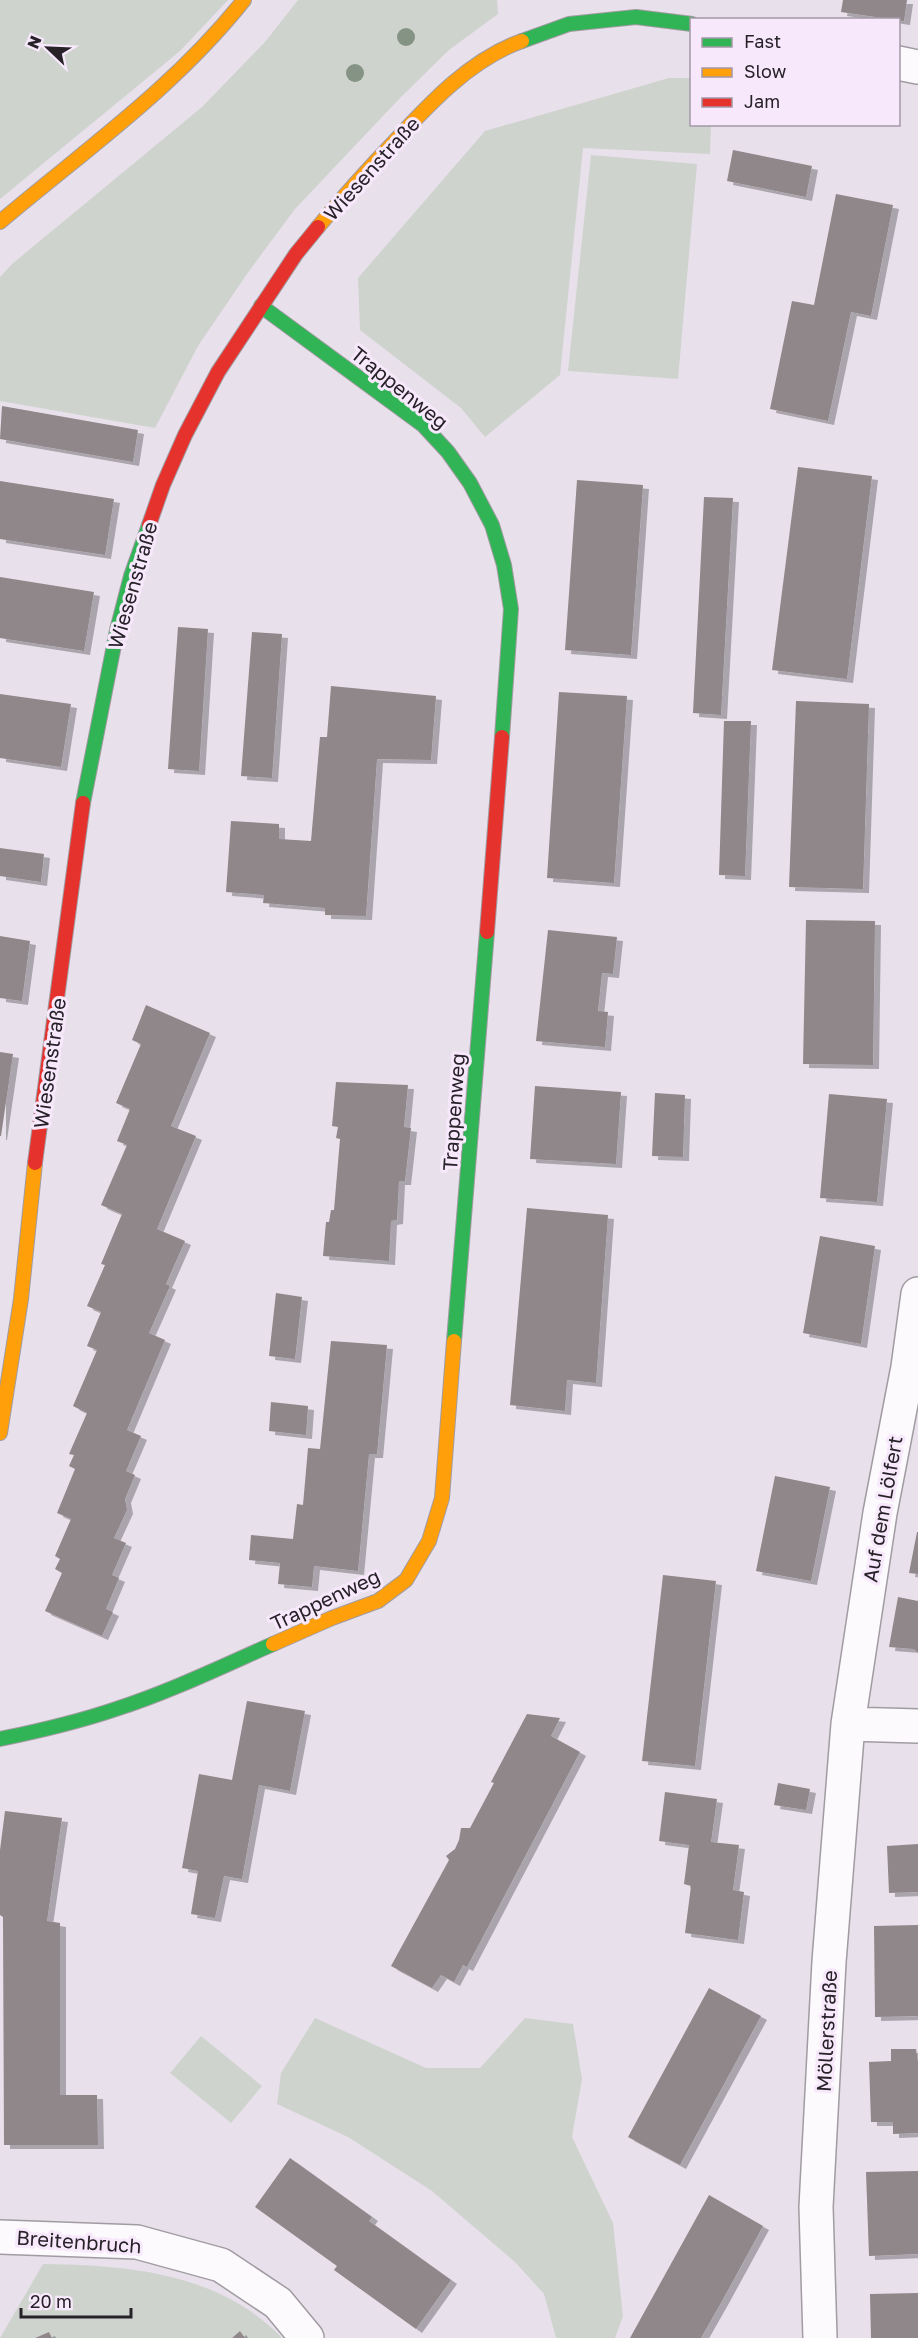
<svg xmlns="http://www.w3.org/2000/svg" width="918" height="2338" font-family="'Golos Text',sans-serif">
<defs>
<filter id="shadow"><feDropShadow dx="6" dy="4" stdDeviation="0" flood-color="#0004"/></filter>
</defs>
<rect width="100%" height="100%" fill="#e8e0ea"/>
<path fill="#cfd3ce" d="M 0,0 L 228,0 L 180,51 L 0,199 Z
M 298,0 L 497,0 L 498,14 L 449,50 L 401,97 L 295,209 L 249,271 L 198,346 L 155,428 L 0,401 L 0,277 L 12,264 L 202,107 L 265,42 Z
M 669,78 L 691,78 L 692,124 L 711,125 L 710,154 L 583,148 L 560,375 L 485,437 L 461,408 L 360,330 L 358,278 L 485,131 Z
M 591,155 L 697,164 L 678,379 L 568,371 Z
M 315,2018 L 426,2068 L 480,2068 L 525,2018 L 573,2024 L 582,2079 L 572,2137 L 613,2223 L 623,2316 L 615,2338 L 556,2338 L 544,2294 L 516,2263 L 432,2191 L 348,2137 L 277,2104 L 281,2073 Z
M 201,2036 L 262,2086 L 231,2123 L 170,2073 Z
M 43,2264 C 128,2265 220,2273 282,2338 L 245,2338 L 240,2331 L 232,2338 L 52,2338 L 49,2332 L 35,2338 L 0,2338 Z"/>
<path fill="#8f8789" filter="url(#shadow)" d="M 843,0 L 907,0 L 904,21 L 841,12 Z
M 733,150 L 812,166 L 806,197 L 727,181 Z
M 836,194 L 893,205 L 871,316 L 851,312 L 828,421 L 770,409 L 792,301 L 814,305 Z
M 2,406 L 138,430 L 133,462 L 0,439 Z
M 798,467 L 872,476 L 847,679 L 772,670 Z
M 577,480 L 643,485 L 631,655 L 565,650 Z
M 0,481 L 114,499 L 105,555 L 0,539 Z
M 704,497 L 733,498 L 721,715 L 693,713 Z
M 0,577 L 94,592 L 84,651 L 0,638 Z
M 178,627 L 208,629 L 199,771 L 168,769 Z
M 252,632 L 282,634 L 272,778 L 241,776 Z
M 331,686 L 436,696 L 431,760 L 377,759 L 366,916 L 325,915 L 325,908 L 263,903 L 264,895 L 226,892 L 231,821 L 279,824 L 279,839 L 311,841 L 320,737 L 327,737 Z
M 559,692 L 627,696 L 614,883 L 547,878 Z
M 0,694 L 71,704 L 61,767 L 0,758 Z
M 796,701 L 869,704 L 863,889 L 789,887 Z
M 724,721 L 751,721 L 745,876 L 719,875 Z
M 0,848 L 44,854 L 41,882 L 0,876 Z
M 806,920 L 875,921 L 873,1065 L 803,1064 Z
M 548,930 L 617,937 L 613,974 L 602,973 L 598,1011 L 608,1012 L 605,1047 L 536,1041 Z
M 0,936 L 30,941 L 22,1001 L 0,998 Z
M 146,1005 L 210,1033 L 171,1126 L 196,1136 L 157,1229 L 185,1241 L 166,1284 L 170,1286 L 149,1333 L 165,1340 L 127,1430 L 141,1436 L 126,1471 L 135,1475 L 125,1499 L 127,1510 L 114,1538 L 126,1543 L 112,1575 L 119,1578 L 106,1609 L 113,1612 L 102,1636 L 45,1611 L 62,1573 L 55,1569 L 60,1559 L 55,1556 L 71,1519 L 57,1513 L 75,1469 L 69,1466 L 74,1455 L 69,1454 L 87,1413 L 73,1406 L 97,1350 L 87,1346 L 101,1312 L 87,1306 L 105,1265 L 101,1264 L 122,1214 L 101,1205 L 127,1145 L 117,1141 L 130,1109 L 116,1103 L 141,1044 L 132,1040 Z
M 0,1052 L 13,1054 L 1,1136 L 0,1136 Z
M 336,1082 L 408,1085 L 404,1127 L 411,1128 L 405,1181 L 399,1181 L 397,1220 L 391,1221 L 389,1261 L 323,1256 L 326,1222 L 329,1222 L 331,1210 L 334,1210 L 340,1139 L 336,1138 L 338,1127 L 332,1126 Z
M 535,1086 L 621,1092 L 616,1164 L 530,1159 Z
M 655,1093 L 685,1095 L 683,1157 L 652,1156 Z
M 829,1094 L 887,1099 L 877,1202 L 820,1198 Z
M 527,1208 L 608,1215 L 596,1383 L 567,1380 L 565,1411 L 510,1405 Z
M 820,1236 L 875,1246 L 861,1344 L 803,1333 Z
M 276,1293 L 302,1297 L 295,1359 L 269,1356 Z
M 331,1341 L 387,1345 L 377,1454 L 369,1454 L 358,1571 L 314,1566 L 312,1587 L 278,1584 L 280,1563 L 249,1560 L 251,1535 L 293,1539 L 297,1504 L 303,1505 L 308,1448 L 320,1449 Z
M 271,1402 L 308,1406 L 306,1435 L 269,1431 Z
M 775,1476 L 830,1487 L 811,1581 L 756,1571 Z
M 917,1532 L 918,1532 L 918,1574 L 909,1573 Z
M 663,1575 L 716,1581 L 695,1766 L 642,1761 Z
M 898,1597 L 918,1601 L 918,1653 L 914,1649 L 889,1647 Z
M 247,1701 L 305,1711 L 290,1791 L 259,1785 L 242,1879 L 224,1876 L 215,1918 L 191,1914 L 198,1871 L 182,1868 L 199,1774 L 232,1780 Z
M 527,1714 L 560,1718 L 551,1736 L 580,1752 L 467,1967 L 463,1965 L 454,1982 L 441,1975 L 432,1988 L 391,1966 L 449,1860 L 446,1856 L 455,1849 L 459,1840 L 461,1828 L 470,1828 L 494,1783 L 491,1782 Z
M 778,1783 L 810,1789 L 806,1810 L 774,1805 Z
M 665,1792 L 717,1799 L 711,1842 L 739,1845 L 733,1890 L 744,1892 L 738,1940 L 685,1933 L 691,1886 L 684,1884 L 689,1845 L 659,1841 Z
M 5,1811 L 62,1818 L 47,1921 L 60,1923 L 60,2095 L 97,2095 L 98,2145 L 4,2145 L 3,1917 L 0,1915 L 0,1850 Z
M 918,1844 L 918,1892 L 889,1893 L 887,1846 Z
M 918,1925 L 918,2016 L 875,2017 L 874,1926 Z
M 709,1988 L 761,2016 L 680,2165 L 628,2137 Z
M 891,2049 L 916,2049 L 918,2062 L 918,2133 L 893,2134 L 893,2122 L 871,2122 L 869,2062 L 891,2061 Z
M 290,2158 L 372,2217 L 369,2221 L 451,2280 L 416,2329 L 334,2270 L 337,2266 L 255,2207 Z
M 918,2171 L 918,2254 L 869,2256 L 866,2172 Z
M 709,2195 L 763,2226 L 722,2301 L 701,2338 L 630,2338 Z
M 918,2293 L 918,2338 L 871,2338 L 870,2294 Z
M 240,2331 L 245,2338 L 232,2338 Z
M 49,2332 L 52,2338 L 35,2338 Z"/>
<g fill="none" stroke-linecap="round" stroke-linejoin="round">
<g stroke="#a19ba2" stroke-width="36">
<path id="street" d="M 898,63 L 918,67
M 848,1724 L 918,1726
M 0,2237 L 137,2242 L 221,2265 L 278,2303 L 307,2338
M 820,2338 L 816,2207 L 829,1962 L 848,1724 L 880,1513 L 908,1367 L 918,1294"/>
</g>
<g stroke="#a19ba2" stroke-width="16">
<path id="fast" d="M 522,41 L 569,24 L 636,17 L 692,24
M 261,306 L 423,425 L 448,452 L 470,483 L 492,525 L 504,565 L 511,609 L 502,737
M 83,803 L 117,630 L 131,576 L 149,525
M 454,1341 L 487,932
M 0,1739 C 39,1731 78,1722 116,1709 C 169,1692 221,1667 273,1644"/>
</g>
<g stroke="#a19ba2" stroke-width="16">
<path id="slow" d="M 0,222 C 85,150 174,88 244,0
M 318,227 C 342,198 367,170 394,142 C 430,103 471,59 522,41
M 0,1433 L 21,1299 L 35,1163
M 273,1644 L 332,1618 L 378,1601 L 406,1580 L 429,1541 L 442,1498 L 454,1341"/>
</g>
<g stroke="#a19ba2" stroke-width="16">
<path id="jam" d="M 149,525 L 163,485 L 185,435 L 218,372 L 296,254 L 318,227
M 487,932 L 502,737
M 35,1163 L 83,803"/>
</g>
<use href="#street" stroke="#fcfafc" stroke-width="33"/>
<use href="#fast" stroke="#30b455" stroke-width="14"/>
<use href="#slow" stroke="#ff9f0a" stroke-width="14"/>
<use href="#jam" stroke="#e5322d" stroke-width="14"/>
</g>
<g fill="#849383">
<circle cx="406" cy="37" r="9"/>
<circle cx="355" cy="73" r="9"/>
</g>
<g text-anchor="middle" dominant-baseline="central" stroke-width="6" stroke-linejoin="round" paint-order="stroke">
<g font-size="20" fill="#272128" stroke="#f7e8fc">
<text transform="translate(371 168) rotate(-48)">Wiesenstraße</text>
<text transform="translate(400 387) rotate(39)">Trappenweg</text>
<text transform="translate(132 585) rotate(-74)">Wiesenstraße</text>
<text transform="translate(49 1063) rotate(-82)">Wiesenstraße</text>
<text transform="translate(453 1112) rotate(-86)">Trappenweg</text>
<text transform="translate(882 1509) rotate(-80)">Auf dem Lölfert</text>
<text transform="translate(325 1599) rotate(-25)">Trappenweg</text>
<text transform="translate(826 2031) rotate(-87)">Möllerstraße</text>
<text transform="translate(79 2241) rotate(4)">Breitenbruch</text>
</g>
</g>
<rect x="690" y="18" width="210" height="108" fill="#f7e8fc" stroke="#a498a7" stroke-width="1.5"/>
<rect x="702" y="38" width="30" height="9" fill="#30b455" stroke="#a498a7" stroke-width="1.5"/>
<text x="744" y="48" font-size="18" fill="#272128">Fast</text>
<rect x="702" y="68" width="30" height="9" fill="#ff9f0a" stroke="#a498a7" stroke-width="1.5"/>
<text x="744" y="78" font-size="18" fill="#272128">Slow</text>
<rect x="702" y="98" width="30" height="9" fill="#e5322d" stroke="#a498a7" stroke-width="1.5"/>
<text x="744" y="108" font-size="18" fill="#272128">Jam</text>
<g transform="translate(48 48) rotate(293)" stroke="#f7e8fc" stroke-width="4.5" paint-order="stroke">
<path d="M0-4.5L10 22L0 15L-10 22Z" fill="#272128"/>
<text y="-9" font-size="16" font-weight="bold" text-anchor="middle" fill="#272128">N</text>
</g>
<path d="M21 2308v9h110v-9" fill="none" stroke="#272128" stroke-width="3"/>
<text x="30" y="2308" font-size="18" fill="#272128" stroke="#f7e8fc" stroke-width="4.5" paint-order="stroke">20 m</text>
</svg>
